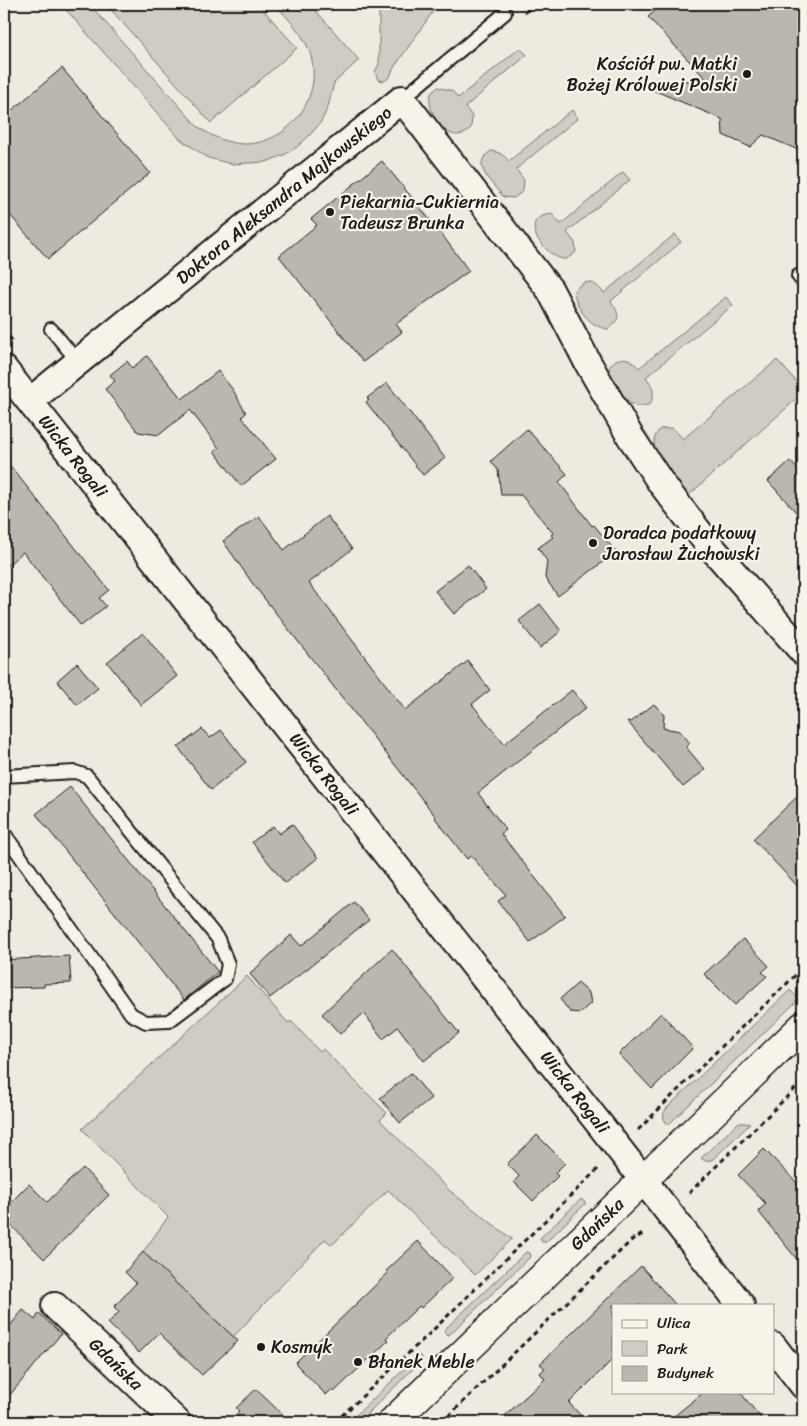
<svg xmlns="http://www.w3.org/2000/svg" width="807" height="1426" font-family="Sriracha,sans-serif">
<rect width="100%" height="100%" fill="#eeeae0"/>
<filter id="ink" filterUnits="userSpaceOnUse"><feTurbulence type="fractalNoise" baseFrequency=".02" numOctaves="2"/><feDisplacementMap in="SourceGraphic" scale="10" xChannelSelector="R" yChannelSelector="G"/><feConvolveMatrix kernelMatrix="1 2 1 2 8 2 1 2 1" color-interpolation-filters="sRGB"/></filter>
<g filter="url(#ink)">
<path fill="#cfccc3" stroke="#767470" d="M 61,4 L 89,4 L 197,126 C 212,137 228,144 247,144 C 291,142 324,96 310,53 C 304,34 288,19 275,4 L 310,4 L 359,60 L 334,83 L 328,107 L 321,122 L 310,135 L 297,147 L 284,155 L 266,162 L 232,164 L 208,158 L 180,139 Z
M 106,4 L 258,4 L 297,48 L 211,123 Z
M 379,4 L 423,4 L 434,10 L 393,69 L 390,77 L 384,81 L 378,80 L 375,72 L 379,64 Z
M 520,48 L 527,55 L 465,107 L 472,116 L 471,128 C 449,152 422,107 432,92 C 433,91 437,88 438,87 L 452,91 L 458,98 Z
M 572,110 L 578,118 L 516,169 L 524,180 L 523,191 L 514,198 L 503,197 C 493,183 469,165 491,151 C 500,152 503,155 509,161 Z
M 623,172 L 630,180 L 567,232 L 575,243 L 576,252 C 573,254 569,258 566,259 C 551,262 511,218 552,214 L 561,224 Z
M 675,234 L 681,242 L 611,301 C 619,313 622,319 608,329 C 590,327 576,309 574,291 C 586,277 593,281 604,293 Z
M 726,297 L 733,305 L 646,377 C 653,386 656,393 650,404 C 644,406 637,408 631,404 C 626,400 611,381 609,375 C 607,362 620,355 630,360 C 634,362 636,366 639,368 Z
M 777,360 L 803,389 L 802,394 L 688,496 L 654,448 C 654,440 654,436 660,429 L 673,428 L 683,439 Z
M 247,976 L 288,1023 L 291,1021 L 320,1052 L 323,1049 L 387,1113 L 380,1120 L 450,1191 L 512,1239 L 475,1275 L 388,1190 L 332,1245 L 325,1239 L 233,1337 L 143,1252 L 168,1217 L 82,1129 Z
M 790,990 L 799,999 L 668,1125 C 663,1119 662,1115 666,1109 Z
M 739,1122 L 750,1124 L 712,1160 L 705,1161 L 701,1158 Z
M 581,1199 L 586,1203 L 546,1242 L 542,1242 L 540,1238 Z
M 526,1252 L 529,1253 L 530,1257 L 449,1335 L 446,1334 L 444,1330 Z
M 419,1355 L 422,1357 L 422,1360 L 359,1422 L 354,1422 L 352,1419 Z"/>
<path fill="#bab7af" stroke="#1c1c1c" d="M 662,4 L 803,4 L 803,152 L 763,135 L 750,147 L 723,135 L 722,119 L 646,87 L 705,78 L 648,17 Z
M 62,68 L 150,173 L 48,259 L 4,208 L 4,117 Z
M 382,161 L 440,232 L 469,271 L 396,324 L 402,332 L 363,362 L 279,256 L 317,225 L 311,219 Z
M 147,356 L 182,399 L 218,371 L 233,390 L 246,413 L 242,417 L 276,459 L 241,486 L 214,451 L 219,448 L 190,410 L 159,435 L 138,432 L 105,389 L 115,381 L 110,375 L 127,361 L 132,368 Z
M 387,383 L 445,458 L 423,475 L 366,402 L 369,400 L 367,398 Z
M 527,429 L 567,474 L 559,482 L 592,526 L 594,525 L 616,552 L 558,596 L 545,578 L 547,561 L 538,548 L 553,537 L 551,535 L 553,533 L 521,495 L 501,495 L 498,470 L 491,461 Z
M 4,458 L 109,590 L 99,598 L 106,606 L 81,626 L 23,552 L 4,568 Z
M 790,461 L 803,475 L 803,520 L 768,481 Z
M 259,516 L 284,550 L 327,516 L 352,549 L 309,583 L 405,710 L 468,661 L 490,690 L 472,704 L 504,744 L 572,690 L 586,708 L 478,793 L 506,830 L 501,834 L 565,916 L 530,942 L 498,901 L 506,895 L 471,856 L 467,859 L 435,818 L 436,817 L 253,584 L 223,541 Z
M 468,565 L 486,589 L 454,614 L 435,591 Z
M 540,604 L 561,631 L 540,648 L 519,621 Z
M 143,633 L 177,676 L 141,705 L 107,662 Z
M 77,663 L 98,688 L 77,705 L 57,681 Z
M 654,704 L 664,715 L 663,728 L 680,731 L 690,743 L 686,747 L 705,770 L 683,787 L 627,721 L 631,722 Z
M 202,729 L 210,738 L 221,730 L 246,762 L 211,790 L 178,747 Z
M 70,787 L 218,972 L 184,1000 L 36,814 Z
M 803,791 L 803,892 L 753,839 Z
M 292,824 L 318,858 L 285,883 L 252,842 L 273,826 L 279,834 Z
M 354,902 L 369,920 L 270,998 L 250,974 L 291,935 L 301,946 Z
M 743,939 L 769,966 L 762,972 L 767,976 L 735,1005 L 704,974 Z
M 392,949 L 459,1033 L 424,1061 L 398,1027 L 383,1039 L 364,1013 L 340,1034 L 322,1014 Z
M 69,956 L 71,983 L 44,984 L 44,987 L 4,988 L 4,960 Z
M 578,983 L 589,993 L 591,1003 L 580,1013 L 570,1012 L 560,999 Z
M 661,1013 L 693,1048 L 652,1089 L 619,1054 Z
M 411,1073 L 431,1098 L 400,1123 L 380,1098 Z
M 537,1135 L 565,1163 L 555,1173 L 558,1176 L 533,1201 L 514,1182 L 519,1176 L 507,1164 Z
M 764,1149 L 803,1189 L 803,1267 L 758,1211 L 766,1204 L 738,1175 Z
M 83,1168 L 109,1195 L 44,1259 L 4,1218 L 4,1209 L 29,1184 L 47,1202 Z
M 418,1241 L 453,1278 L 421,1308 L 419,1306 L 386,1338 L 389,1340 L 334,1392 L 331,1390 L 326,1395 L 295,1363 L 388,1273 L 386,1271 Z
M 143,1252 L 238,1341 L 202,1375 L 159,1333 L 139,1353 L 108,1323 L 119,1312 L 114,1307 L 136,1283 L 125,1272 Z
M 641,1266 L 676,1305 L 613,1305 L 613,1359 L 569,1403 L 587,1422 L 498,1422 L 545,1379 L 540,1373 L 545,1368 L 540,1364 Z
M 23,1310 L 35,1320 L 39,1313 L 61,1334 L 4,1402 L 4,1333 Z
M 256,1389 L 290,1422 L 228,1422 L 239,1411 L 236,1408 Z
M 704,1392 L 740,1392 L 764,1422 L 667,1422 Z"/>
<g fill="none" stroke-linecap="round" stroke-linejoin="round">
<g stroke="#1c1c1c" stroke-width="16">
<path id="service" d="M 402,99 L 505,13
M 798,276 L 803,282
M 51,329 L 79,363
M 4,776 L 75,772 L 87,776 L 218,939 L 228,964 L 225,979 L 169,1021 L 146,1022 L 131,1014 L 4,833"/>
</g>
<g stroke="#1c1c1c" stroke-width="30">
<path id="minor" d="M 4,369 L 619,1149 L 741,1305
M 30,401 L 402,99 L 550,290 L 588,363 L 630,436 L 661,483 L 705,540 L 803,652
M 55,1306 L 177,1422
M 773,1346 L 803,1385"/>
</g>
<g stroke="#1c1c1c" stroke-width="31">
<path id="secondary" d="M 392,1422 L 803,1026"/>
</g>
<path stroke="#1c1c1c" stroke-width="3" stroke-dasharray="5 4" stroke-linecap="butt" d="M 524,12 L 543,4
M 4,330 L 14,343
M 638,1130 L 713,1055 L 803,968
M 689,1193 L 803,1081
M 335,1422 L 428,1335 L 599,1168
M 442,1422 L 633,1239 L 645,1233"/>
<use href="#service" stroke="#f7f3e8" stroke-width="12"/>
<use href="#minor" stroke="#f7f3e8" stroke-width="26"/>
<use href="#secondary" stroke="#f7f3e8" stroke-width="28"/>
</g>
</g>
<g fill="#1c1c1c" stroke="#f7f3e8" stroke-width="2">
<circle cx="747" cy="74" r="5"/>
<circle cx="330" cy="212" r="5"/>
<circle cx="593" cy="543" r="5"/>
<circle cx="261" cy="1347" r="5"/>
<circle cx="358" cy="1362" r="5"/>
</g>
<g text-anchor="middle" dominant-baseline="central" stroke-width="4.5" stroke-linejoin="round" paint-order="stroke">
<g font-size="18" fill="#1c1c1c" stroke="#f7f3e8" text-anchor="start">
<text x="737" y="64" text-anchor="end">Kościół pw. Matki<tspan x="737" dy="21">Bożej Królowej Polski</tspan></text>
<text x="340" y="202">Piekarnia-Cukiernia<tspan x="340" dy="21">Tadeusz Brunka</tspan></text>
<text x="603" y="533">Doradca podatkowy<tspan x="603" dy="21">Jarosław Żuchowski</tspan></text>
<text x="271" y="1347">Kosmyk</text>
<text x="368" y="1362">Błanek Meble</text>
</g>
<g font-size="18" fill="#1c1c1c" stroke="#f7f3e8">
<text transform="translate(284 195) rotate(-39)">Doktora Aleksandra Majkowskiego</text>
<text transform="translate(73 456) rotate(52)">Wicka Rogali</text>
<text transform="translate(324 774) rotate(52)">Wicka Rogali</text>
<text transform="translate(575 1092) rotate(52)">Wicka Rogali</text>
<text transform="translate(597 1224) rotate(-44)">Gdańska</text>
<text transform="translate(116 1364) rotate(44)">Gdańska</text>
</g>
</g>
<rect width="807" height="1426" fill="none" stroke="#f7f3e8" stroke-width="20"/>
<rect x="10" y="10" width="787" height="1406" fill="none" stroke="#1c1c1c" stroke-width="2" filter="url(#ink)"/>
<rect x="612" y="1304" width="162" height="90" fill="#f7f3e8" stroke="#9f9d96"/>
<rect x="622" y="1320" width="25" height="8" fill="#f7f3e8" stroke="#9f9d96"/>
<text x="657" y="1328" font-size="15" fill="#1c1c1c">Ulica</text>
<rect x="622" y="1341" width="25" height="15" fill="#cfccc3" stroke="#9f9d96"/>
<text x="657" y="1354" font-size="15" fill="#1c1c1c">Park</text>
<rect x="622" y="1366" width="25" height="15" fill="#bab7af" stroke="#9f9d96"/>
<text x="657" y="1378" font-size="15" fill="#1c1c1c">Budynek</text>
</svg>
